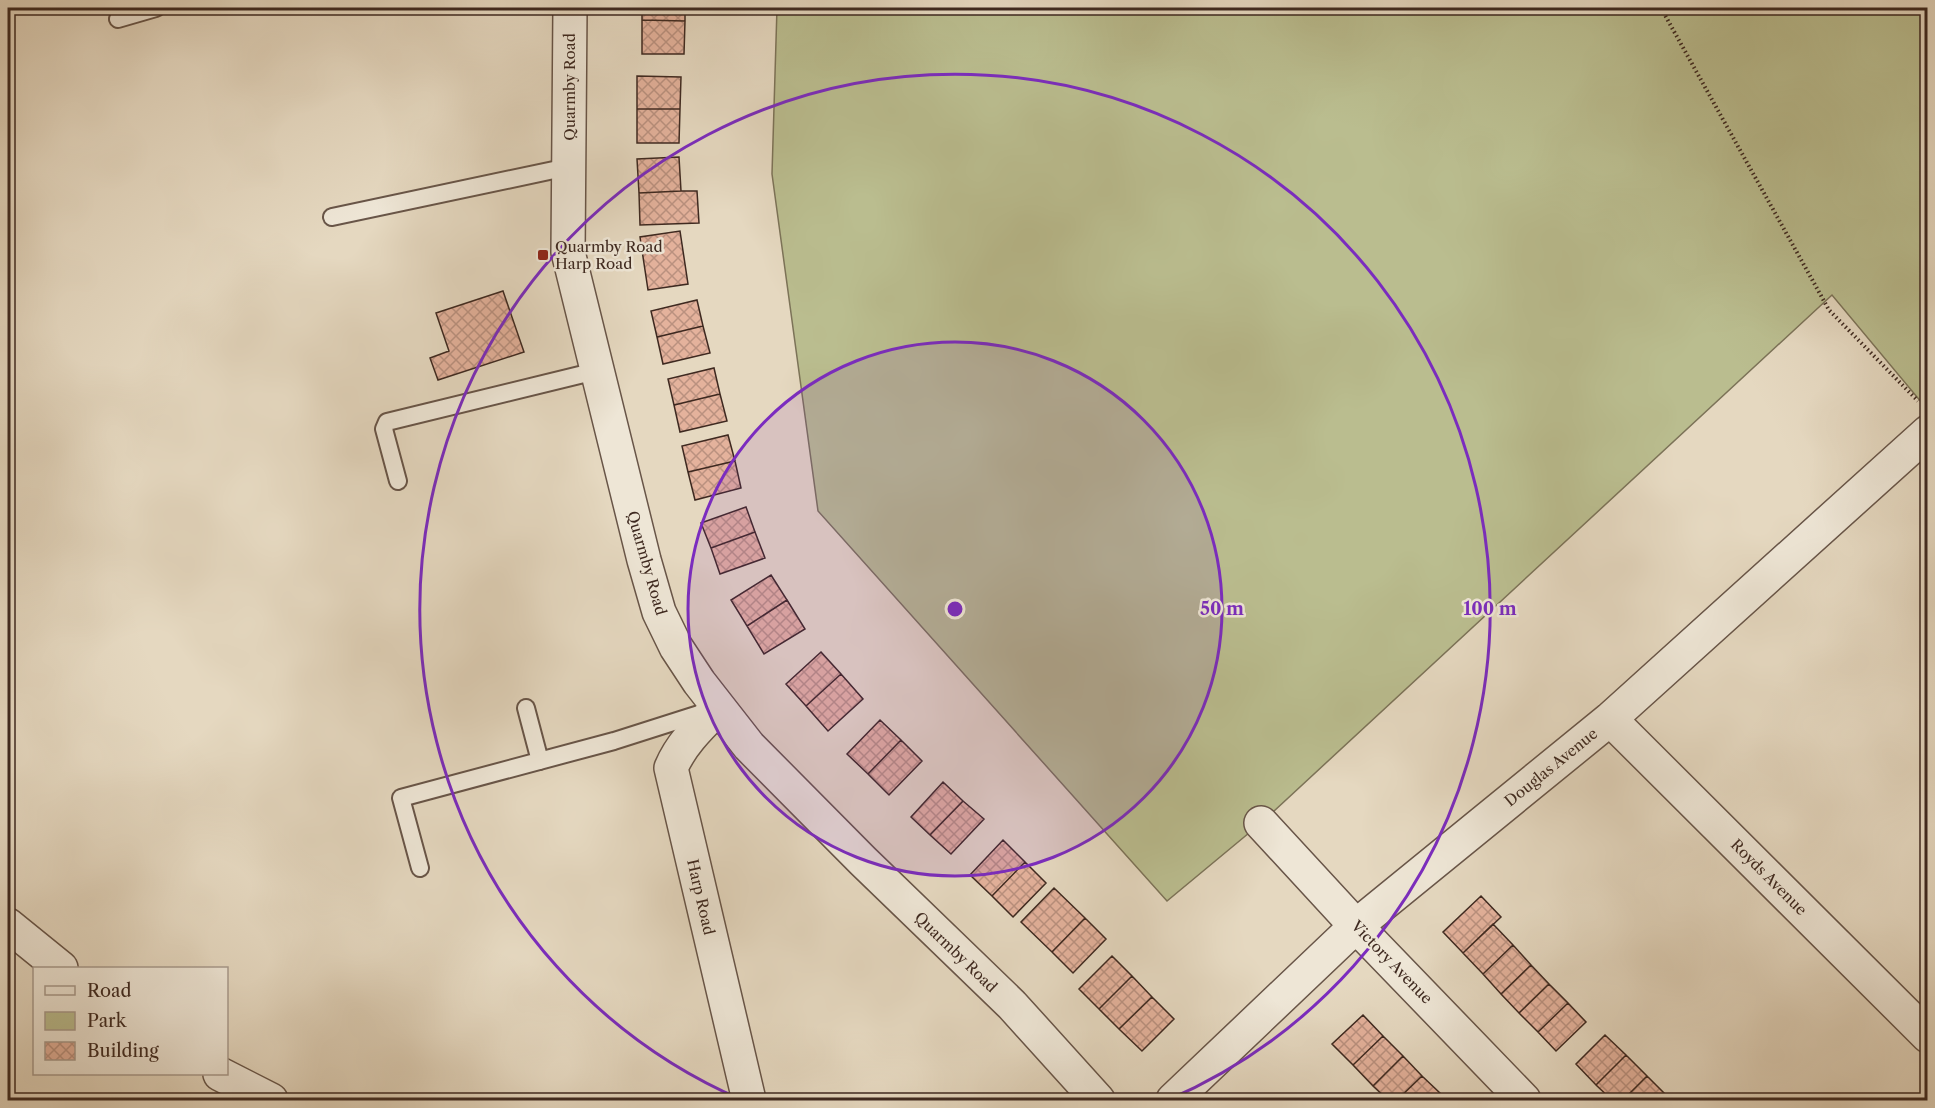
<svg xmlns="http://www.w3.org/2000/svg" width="1935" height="1108" font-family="'Libre Caslon Text',serif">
<defs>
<pattern id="building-cross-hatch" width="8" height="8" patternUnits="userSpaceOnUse" patternTransform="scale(1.5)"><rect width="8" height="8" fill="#e4b29c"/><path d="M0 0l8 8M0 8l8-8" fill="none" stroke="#ba917f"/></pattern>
</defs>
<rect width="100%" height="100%" fill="#e5d8c0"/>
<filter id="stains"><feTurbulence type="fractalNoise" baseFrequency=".00333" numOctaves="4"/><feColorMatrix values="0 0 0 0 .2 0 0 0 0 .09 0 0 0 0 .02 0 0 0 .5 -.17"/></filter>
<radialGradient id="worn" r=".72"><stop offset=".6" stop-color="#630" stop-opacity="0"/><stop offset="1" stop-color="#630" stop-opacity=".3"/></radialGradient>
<path fill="#babd8f" stroke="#7c7358" stroke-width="1.5" d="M 777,8 L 1927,8 L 1927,409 L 1832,295 L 1261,823 L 1167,901 L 818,511 L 772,174 Z"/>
<path fill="url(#building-cross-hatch)" stroke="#3e2920" stroke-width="1.5" d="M 642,8 L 685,8 L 685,21 L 642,20 Z
M 642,20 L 685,21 L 684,54 L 642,54 Z
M 637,76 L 681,77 L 680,109 L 637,109 Z
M 637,109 L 680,109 L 679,143 L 637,143 Z
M 679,157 L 681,191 L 639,193 L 637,159 Z
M 681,191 L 697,191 L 699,223 L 640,225 L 639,193 Z
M 680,231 L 688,284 L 648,290 L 640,237 Z
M 503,291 L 524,352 L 438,380 L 430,358 L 449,351 L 436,313 Z
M 697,300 L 703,326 L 657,337 L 651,311 Z
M 703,326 L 710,353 L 663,364 L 657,337 Z
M 714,368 L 720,394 L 674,405 L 668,379 Z
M 720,394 L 727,421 L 680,432 L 674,405 Z
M 728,435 L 735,461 L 688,472 L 682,446 Z
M 735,461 L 741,488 L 695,500 L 688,472 Z
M 746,507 L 755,532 L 711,548 L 701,523 Z
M 755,532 L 765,558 L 720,574 L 711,548 Z
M 771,575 L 787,600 L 747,626 L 731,600 Z
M 787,600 L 805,629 L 764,654 L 747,626 Z
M 821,652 L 841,674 L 806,706 L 786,684 Z
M 841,674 L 863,699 L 828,731 L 806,706 Z
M 880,720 L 901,740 L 868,774 L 847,754 Z
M 901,740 L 922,761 L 889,795 L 868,774 Z
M 943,782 L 963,801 L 930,835 L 911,817 Z
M 963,801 L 984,819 L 951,854 L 930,835 Z
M 1003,840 L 1025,862 L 992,896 L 970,875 Z
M 1025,862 L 1046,883 L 1013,917 L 992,896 Z
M 1054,888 L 1085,918 L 1052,952 L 1021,922 Z
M 1481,896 L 1501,917 L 1463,953 L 1443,932 Z
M 1085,918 L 1106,939 L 1073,973 L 1052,952 Z
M 1493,924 L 1513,945 L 1483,974 L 1463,953 Z
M 1513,945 L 1531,965 L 1501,994 L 1483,974 Z
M 1112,956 L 1132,976 L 1099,1009 L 1079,989 Z
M 1531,965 L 1549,984 L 1519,1013 L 1501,994 Z
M 1132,976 L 1152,997 L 1119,1029 L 1099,1009 Z
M 1549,984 L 1568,1003 L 1538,1032 L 1519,1013 Z
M 1152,997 L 1174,1019 L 1142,1051 L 1119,1029 Z
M 1568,1003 L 1586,1022 L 1556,1051 L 1538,1032 Z
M 1363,1015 L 1383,1036 L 1353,1065 L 1332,1044 Z
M 1605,1035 L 1626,1055 L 1596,1085 L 1576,1064 Z
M 1383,1036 L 1403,1056 L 1373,1086 L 1353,1065 Z
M 1626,1055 L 1647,1076 L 1623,1100 L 1612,1100 L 1596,1085 Z
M 1403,1056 L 1422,1076 L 1397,1100 L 1388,1100 L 1373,1086 Z
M 1422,1076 L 1441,1094 L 1434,1100 L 1397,1100 Z
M 1647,1076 L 1666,1095 L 1660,1100 L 1623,1100 Z"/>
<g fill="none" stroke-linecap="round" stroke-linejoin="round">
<g stroke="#685548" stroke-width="20">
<path id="service" d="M 118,19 L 156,8
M 332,217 L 568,167
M 398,481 L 384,429 L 387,422 L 596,371
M 526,708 L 540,761
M 420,868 L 401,798 L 614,741 L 705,712"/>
</g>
<g stroke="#685548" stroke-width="36">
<path id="minor" d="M 718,708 C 700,726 681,744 671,768 L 749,1100
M 1610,719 L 1928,1036
M 1261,823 L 1356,926 L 1524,1100
M 1173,1100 L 1356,926 L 1610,719 L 1928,432"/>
</g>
<g stroke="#685548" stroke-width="36">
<path id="tertiary" d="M 570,8 L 568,252 L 644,560 L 659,612 L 676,647 L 699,682 L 749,746 L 863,861 L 1012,1005 L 1098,1100
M 8,925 L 61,968
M 220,1074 L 271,1100"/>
</g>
<path stroke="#3e2920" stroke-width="4" stroke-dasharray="1.5 3" stroke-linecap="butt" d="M 1661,8 L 1829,310 L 1918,401"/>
<use href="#service" stroke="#eee6d6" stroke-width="16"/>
<use href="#minor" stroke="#eee6d6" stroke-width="33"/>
<use href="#tertiary" stroke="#eee6d6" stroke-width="33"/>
</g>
<circle cx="955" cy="609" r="267" fill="#7b2cbf" fill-opacity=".12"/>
<g fill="none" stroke="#7b2cbf" stroke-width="3">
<circle cx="955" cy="609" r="267"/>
<path d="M742 1100A535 535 0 1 1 1168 1100"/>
</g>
<rect fill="#8f2418" stroke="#eee6d6" stroke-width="2" x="537" y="249" width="12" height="12" rx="3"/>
<g text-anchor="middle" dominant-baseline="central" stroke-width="5" stroke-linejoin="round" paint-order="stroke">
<g font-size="15" fill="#3e2920" stroke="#eee6d6">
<text transform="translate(569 87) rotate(-90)">Quarmby Road</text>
<text transform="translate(647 563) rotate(74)">Quarmby Road</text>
<text transform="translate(1551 767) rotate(-39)">Douglas Avenue</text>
<text transform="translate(1769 877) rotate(45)">Royds Avenue</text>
<text transform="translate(701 897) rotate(77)">Harp Road</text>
<text transform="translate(956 952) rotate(44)">Quarmby Road</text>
<text transform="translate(1392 962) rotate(46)">Victory Avenue</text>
</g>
<g font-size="15" fill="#3e2920" stroke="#eee6d6" text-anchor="start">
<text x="555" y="246">Quarmby Road<tspan x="555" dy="17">Harp Road</tspan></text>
</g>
</g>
<circle cx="955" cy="609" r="9" fill="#7b2cbf" stroke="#eee6d6" stroke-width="3"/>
<g font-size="18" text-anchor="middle" font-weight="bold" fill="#7b2cbf" stroke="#eee6d6" stroke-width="5" stroke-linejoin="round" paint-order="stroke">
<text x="1222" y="615">50 m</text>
<text x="1490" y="615">100 m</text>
</g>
<rect width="1935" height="1108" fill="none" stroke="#e5d8c0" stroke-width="30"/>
<rect x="9" y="9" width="1917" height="1090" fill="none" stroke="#3e2920" stroke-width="3"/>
<rect x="15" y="15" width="1905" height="1078" fill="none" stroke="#3e2920" stroke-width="1.5"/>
<rect x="33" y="967" width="195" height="108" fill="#eee6d6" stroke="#a89a8d" stroke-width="1.5"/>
<rect x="45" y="986" width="30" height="9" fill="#eee6d6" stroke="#a89a8d" stroke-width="1.5"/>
<text x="87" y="997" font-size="18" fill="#3e2920">Road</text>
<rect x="45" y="1012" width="30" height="18" fill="#babd8f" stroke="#a89a8d" stroke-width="1.5"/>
<text x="87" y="1027" font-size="18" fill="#3e2920">Park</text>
<rect x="45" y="1042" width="30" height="18" fill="url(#building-cross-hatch)" stroke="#a89a8d" stroke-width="1.5"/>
<text x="87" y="1057" font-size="18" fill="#3e2920">Building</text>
<rect width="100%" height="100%" filter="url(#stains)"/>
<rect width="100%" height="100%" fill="url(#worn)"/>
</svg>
